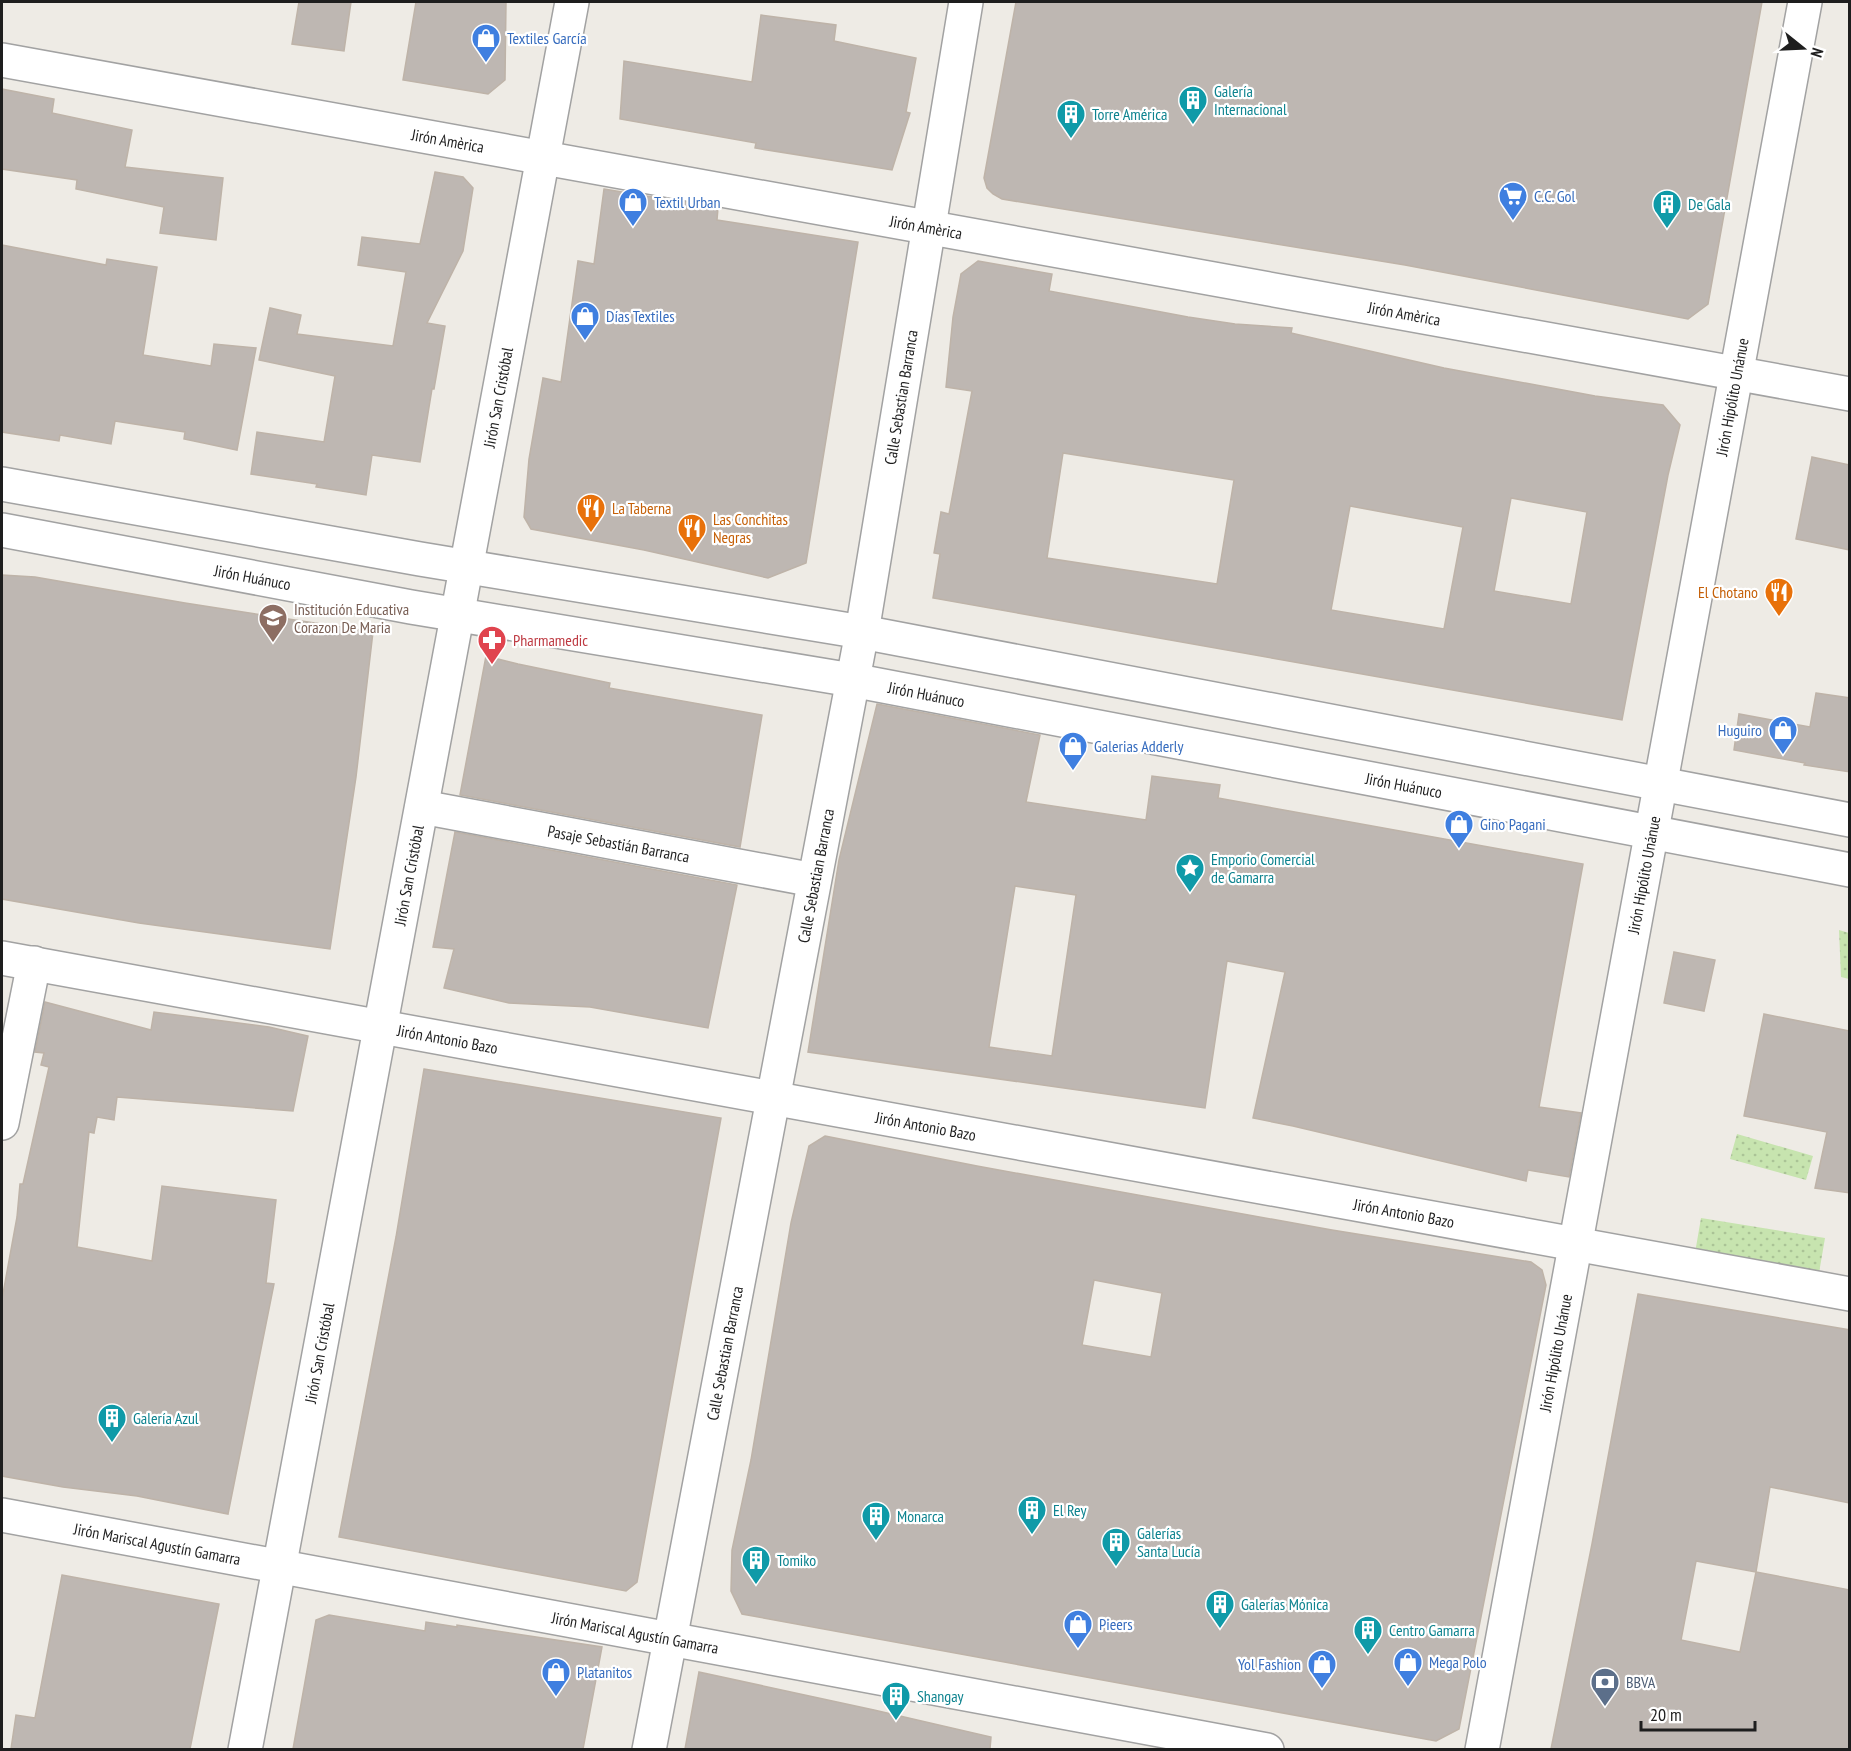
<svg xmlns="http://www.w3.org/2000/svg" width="1851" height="1751" font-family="'PT Sans Narrow',sans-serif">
<defs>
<pattern id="garden-dots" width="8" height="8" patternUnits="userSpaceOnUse" patternTransform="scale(1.5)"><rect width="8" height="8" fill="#c7e4af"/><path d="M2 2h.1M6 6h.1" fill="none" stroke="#aac396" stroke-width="1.8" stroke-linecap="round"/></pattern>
</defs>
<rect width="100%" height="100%" fill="#eeebe5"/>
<path fill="url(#garden-dots)" d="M 1839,930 L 1849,933 L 1849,979 L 1841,977 Z
M 1737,1134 L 1813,1156 L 1806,1180 L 1730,1159 Z
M 1701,1218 L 1825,1238 L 1819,1273 L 1695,1253 Z"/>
<path fill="#beb7b2" stroke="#beb3a8" stroke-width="1.5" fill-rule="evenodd" d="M 299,2 L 351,2 L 344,51 L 292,44 Z
M 416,2 L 506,2 L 505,80 L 488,94 L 403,80 Z
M 1016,2 L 1762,2 L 1708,304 L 1688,319 L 1405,265 L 1002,199 L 993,194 L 987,188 L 984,178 Z
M 761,15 L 836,25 L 834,41 L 916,58 L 906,112 L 910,113 L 892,170 L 755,148 L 756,143 L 620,119 L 624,61 L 752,82 Z
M 2,89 L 54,99 L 52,113 L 132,130 L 125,167 L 223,178 L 216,240 L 160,233 L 164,207 L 76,189 L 77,180 L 2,169 Z
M 435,172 L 463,177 L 473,188 L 463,251 L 427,323 L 445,326 L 434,389 L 432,389 L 420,462 L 372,455 L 366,495 L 316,487 L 317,484 L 251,474 L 257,432 L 324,442 L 335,376 L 259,360 L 270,308 L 301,315 L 297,334 L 393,346 L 406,272 L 358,265 L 362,237 L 420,244 Z
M 604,189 L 718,208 L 717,220 L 858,242 L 806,563 L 768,578 L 644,550 L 531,529 L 524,517 L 529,459 L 543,378 L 561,382 L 578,261 L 594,264 Z
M 2,245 L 106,265 L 107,259 L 157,267 L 143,355 L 211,366 L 214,344 L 256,348 L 237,450 L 184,439 L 185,432 L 115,421 L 111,444 L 60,435 L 59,441 L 2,432 Z
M 978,261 L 1052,274 L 1049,291 L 1188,317 L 1235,324 L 1292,328 L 1291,333 L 1444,368 L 1595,396 L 1663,405 L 1680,425 L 1668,475 L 1622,720 L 933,598 L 940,554 L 934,553 L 941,512 L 949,514 L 972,391 L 946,387 L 953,317 L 961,274 ZM 1063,453 L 1234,480 L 1217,584 L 1047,558 ZM 1511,498 L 1587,512 L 1571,604 L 1494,591 ZM 1350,506 L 1463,527 L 1444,629 L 1331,610 Z
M 1812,457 L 1850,465 L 1850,550 L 1796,539 Z
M 2,575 L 35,577 L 185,603 L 373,632 L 356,777 L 330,949 L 139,923 L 2,899 Z
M 486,656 L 518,664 L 610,683 L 609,688 L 762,715 L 740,847 L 460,795 Z
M 1816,693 L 1850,698 L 1850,772 L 1804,765 L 1805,763 L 1734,750 L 1739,714 L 1810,727 Z
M 877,704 L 1040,735 L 1026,802 L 1146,820 L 1152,776 L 1220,785 L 1218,798 L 1583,864 L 1539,1107 L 1581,1113 L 1569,1177 L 1528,1170 L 1526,1181 L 1293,1126 L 1253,1118 L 1285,972 L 1227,961 L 1205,1108 L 808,1052 L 839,860 ZM 1015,886 L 1076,895 L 1052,1056 L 989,1047 Z
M 455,832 L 737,885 L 708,1028 L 590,1007 L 509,1003 L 444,988 L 454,949 L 433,947 Z
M 1674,952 L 1715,960 L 1704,1011 L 1664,1003 Z
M 45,1002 L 151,1030 L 154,1012 L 269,1027 L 308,1036 L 293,1111 L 117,1097 L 114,1120 L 97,1117 L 94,1133 L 89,1132 L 77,1247 L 152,1261 L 162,1186 L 276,1200 L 266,1283 L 274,1284 L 228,1514 L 137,1496 L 63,1487 L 2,1476 L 2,1299 L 17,1217 L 20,1184 L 23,1184 L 49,1067 L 41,1065 L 44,1053 L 35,1052 Z
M 1764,1014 L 1850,1031 L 1850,1193 L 1815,1188 L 1827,1132 L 1744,1116 Z
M 424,1069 L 721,1118 L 637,1582 L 626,1591 L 339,1537 L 396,1237 Z
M 825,1136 L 977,1166 L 1332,1230 L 1531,1262 L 1542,1270 L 1546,1285 L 1459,1729 L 1436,1741 L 742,1614 L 731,1591 L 732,1550 L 751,1460 L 791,1223 L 809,1146 ZM 1094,1280 L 1162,1293 L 1151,1357 L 1082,1345 Z
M 1638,1294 L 1850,1330 L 1850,1503 L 1770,1487 L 1756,1572 L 1850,1590 L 1850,1749 L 1551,1749 L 1592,1544 ZM 1696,1561 L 1756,1572 L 1740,1652 L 1681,1640 Z
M 62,1575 L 219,1604 L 190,1749 L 11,1749 L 16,1715 L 35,1718 Z
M 329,1615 L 425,1631 L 426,1622 L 457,1627 L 457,1625 L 602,1647 L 583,1749 L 293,1749 L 316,1620 Z
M 699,1672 L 874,1710 L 991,1737 L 990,1749 L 685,1749 Z"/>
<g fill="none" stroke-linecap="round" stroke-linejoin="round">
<g stroke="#a2a2a2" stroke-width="36">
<g id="minor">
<path id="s1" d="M 2,60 L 1850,394"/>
<path id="s2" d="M 422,807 L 814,880"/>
<path id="s3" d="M 2,958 L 1850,1294"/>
<path d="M 2,1123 L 34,963"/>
<path id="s4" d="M 2,1515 L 1267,1750"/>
<path id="s5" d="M 245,1750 L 572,2"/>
<path id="s6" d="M 649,1750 L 862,632 L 966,2"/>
<path id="s7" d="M 1482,1750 L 1805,2"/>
</g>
</g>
<g stroke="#a2a2a2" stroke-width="36">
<g id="tertiary">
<path d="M 2,484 L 420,559 L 862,632 L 1850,820"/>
<path id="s8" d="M 2,530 L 411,607 L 852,680 L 1850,870"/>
</g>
</g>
<use href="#minor" stroke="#fff" stroke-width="33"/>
<use href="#tertiary" stroke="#fff" stroke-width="33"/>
</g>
<defs>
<g id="shop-pin" transform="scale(1.5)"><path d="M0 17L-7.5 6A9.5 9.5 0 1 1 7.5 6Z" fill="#3f7fe0" stroke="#fff"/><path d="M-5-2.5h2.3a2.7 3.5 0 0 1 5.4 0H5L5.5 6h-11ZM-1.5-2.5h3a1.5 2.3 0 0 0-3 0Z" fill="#fff"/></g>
<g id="building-pin" transform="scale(1.5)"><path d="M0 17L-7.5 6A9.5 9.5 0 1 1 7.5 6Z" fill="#0f9aa8" stroke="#fff"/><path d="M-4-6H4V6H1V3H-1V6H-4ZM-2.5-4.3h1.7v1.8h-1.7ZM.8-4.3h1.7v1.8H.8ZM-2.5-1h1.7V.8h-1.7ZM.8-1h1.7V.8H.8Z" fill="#fff"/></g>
<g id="supermarket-pin" transform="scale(1.5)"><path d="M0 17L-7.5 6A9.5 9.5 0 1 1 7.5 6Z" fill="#3f7fe0" stroke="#fff"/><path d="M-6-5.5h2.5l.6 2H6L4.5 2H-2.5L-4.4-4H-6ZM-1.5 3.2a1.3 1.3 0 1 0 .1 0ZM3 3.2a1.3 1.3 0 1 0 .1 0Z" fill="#fff"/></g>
<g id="restaurant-pin" transform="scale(1.5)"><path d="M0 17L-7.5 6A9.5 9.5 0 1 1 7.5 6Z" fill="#e8710a" stroke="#fff"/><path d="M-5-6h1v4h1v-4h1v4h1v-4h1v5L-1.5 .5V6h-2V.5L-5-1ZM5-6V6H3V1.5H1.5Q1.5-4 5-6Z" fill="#fff"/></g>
<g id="school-pin" transform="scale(1.5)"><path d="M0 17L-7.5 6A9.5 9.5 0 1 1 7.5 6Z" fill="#8d6e63" stroke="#fff"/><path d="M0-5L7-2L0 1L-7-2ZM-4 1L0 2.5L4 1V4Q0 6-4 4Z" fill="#fff"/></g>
<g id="pharmacy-pin" transform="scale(1.5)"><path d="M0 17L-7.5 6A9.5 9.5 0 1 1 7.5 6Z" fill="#e0444e" stroke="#fff"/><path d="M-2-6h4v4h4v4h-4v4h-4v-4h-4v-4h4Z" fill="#fff"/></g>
<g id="sight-pin" transform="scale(1.5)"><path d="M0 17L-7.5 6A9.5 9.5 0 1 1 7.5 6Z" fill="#0f9aa8" stroke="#fff"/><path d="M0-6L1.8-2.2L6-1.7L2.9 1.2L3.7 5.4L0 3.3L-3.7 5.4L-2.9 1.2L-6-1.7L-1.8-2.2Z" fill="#fff"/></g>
<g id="bank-pin" transform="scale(1.5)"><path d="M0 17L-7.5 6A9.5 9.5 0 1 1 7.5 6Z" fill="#5c6f8a" stroke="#fff"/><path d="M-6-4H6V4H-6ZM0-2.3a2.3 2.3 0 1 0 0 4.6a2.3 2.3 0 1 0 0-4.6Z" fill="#fff"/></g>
</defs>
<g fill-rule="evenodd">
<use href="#shop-pin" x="486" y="38"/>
<use href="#building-pin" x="1193" y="100"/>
<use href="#building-pin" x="1071" y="114"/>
<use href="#supermarket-pin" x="1513" y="196"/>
<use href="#shop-pin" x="633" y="202"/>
<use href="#building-pin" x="1667" y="204"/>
<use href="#shop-pin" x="585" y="316"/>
<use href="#restaurant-pin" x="591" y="508"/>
<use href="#restaurant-pin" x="692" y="528"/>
<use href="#restaurant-pin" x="1779" y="592"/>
<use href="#school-pin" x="273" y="618"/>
<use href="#pharmacy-pin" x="492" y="640"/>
<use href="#shop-pin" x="1783" y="730"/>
<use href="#shop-pin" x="1073" y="746"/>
<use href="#shop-pin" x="1459" y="824"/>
<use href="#sight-pin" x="1190" y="868"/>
<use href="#building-pin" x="112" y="1418"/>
<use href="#building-pin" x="1032" y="1510"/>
<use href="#building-pin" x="876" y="1516"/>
<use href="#building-pin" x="1116" y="1542"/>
<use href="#building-pin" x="756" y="1560"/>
<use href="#building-pin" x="1220" y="1604"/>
<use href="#shop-pin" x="1078" y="1624"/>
<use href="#building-pin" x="1368" y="1630"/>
<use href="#shop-pin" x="1408" y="1662"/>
<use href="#shop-pin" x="1322" y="1664"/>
<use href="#shop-pin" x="556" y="1672"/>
<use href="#bank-pin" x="1605" y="1682"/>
<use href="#building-pin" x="896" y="1696"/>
</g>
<g text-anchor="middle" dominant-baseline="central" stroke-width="4.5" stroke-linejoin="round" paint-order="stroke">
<g font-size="16" fill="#366cbe" stroke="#fff" text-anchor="start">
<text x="507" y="38">Textiles García</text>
<text x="1534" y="196">C.C. Gol</text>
<text x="654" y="202">Textil Urban</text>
<text x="606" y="316">Días Textiles</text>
<text x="1762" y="730" text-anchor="end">Huguiro</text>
<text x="1094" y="746">Galerias Adderly</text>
<text x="1480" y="824">Gino Pagani</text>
<text x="1099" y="1624">Pieers</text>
<text x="1429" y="1662">Mega Polo</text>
<text x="1301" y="1664" text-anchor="end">Yol Fashion</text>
<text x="577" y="1672">Platanitos</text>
</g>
<g font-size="16" fill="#0d838f" stroke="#fff" text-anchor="start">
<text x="1214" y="91">Galería<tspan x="1214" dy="18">Internacional</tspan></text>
<text x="1092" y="114">Torre América</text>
<text x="1688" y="204">De Gala</text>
<text x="1211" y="859">Emporio Comercial<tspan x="1211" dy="18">de Gamarra</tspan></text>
<text x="133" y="1418">Galería Azul</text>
<text x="1053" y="1510">El Rey</text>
<text x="897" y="1516">Monarca</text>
<text x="1137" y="1533">Galerías<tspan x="1137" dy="18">Santa Lucía</tspan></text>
<text x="777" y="1560">Tomiko</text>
<text x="1241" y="1604">Galerías Mónica</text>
<text x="1389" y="1630">Centro Gamarra</text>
<text x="917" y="1696">Shangay</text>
</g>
<g font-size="16" fill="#1e1e1e" stroke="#fff">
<text stroke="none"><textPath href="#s1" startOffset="453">Jirón Amèrica</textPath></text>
<text stroke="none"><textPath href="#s1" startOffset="939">Jirón Amèrica</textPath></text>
<text stroke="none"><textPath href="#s1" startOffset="1425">Jirón Amèrica</textPath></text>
<text stroke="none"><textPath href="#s5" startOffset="1376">Jirón San Cristóbal</textPath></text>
<text stroke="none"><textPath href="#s6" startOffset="1376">Calle Sebastian Barranca</textPath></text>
<text stroke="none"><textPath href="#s7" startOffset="1376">Jirón Hipólito Unánue</textPath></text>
<text stroke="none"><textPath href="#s8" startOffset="255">Jirón Huánuco</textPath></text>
<text stroke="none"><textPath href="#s8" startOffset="939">Jirón Huánuco</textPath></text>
<text stroke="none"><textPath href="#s8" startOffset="1425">Jirón Huánuco</textPath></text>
<text stroke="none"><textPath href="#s2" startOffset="200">Pasaje Sebastián Barranca</textPath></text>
<text stroke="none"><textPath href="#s7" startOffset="890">Jirón Hipólito Unánue</textPath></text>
<text stroke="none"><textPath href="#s5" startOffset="890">Jirón San Cristóbal</textPath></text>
<text stroke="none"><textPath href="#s6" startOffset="890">Calle Sebastian Barranca</textPath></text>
<text stroke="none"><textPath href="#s3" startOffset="453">Jirón Antonio Bazo</textPath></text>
<text stroke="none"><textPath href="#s3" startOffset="939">Jirón Antonio Bazo</textPath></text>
<text stroke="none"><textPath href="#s3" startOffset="1425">Jirón Antonio Bazo</textPath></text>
<text stroke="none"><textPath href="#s5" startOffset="404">Jirón San Cristóbal</textPath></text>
<text stroke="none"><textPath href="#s7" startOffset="404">Jirón Hipólito Unánue</textPath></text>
<text stroke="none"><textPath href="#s6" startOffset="404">Calle Sebastian Barranca</textPath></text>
<text stroke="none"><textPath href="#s4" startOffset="158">Jirón Mariscal Agustín Gamarra</textPath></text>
<text stroke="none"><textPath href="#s4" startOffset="644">Jirón Mariscal Agustín Gamarra</textPath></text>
</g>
<g font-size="16" fill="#c56008" stroke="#fff" text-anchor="start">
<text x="612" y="508">La Taberna</text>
<text x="713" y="519">Las Conchitas<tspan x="713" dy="18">Negras</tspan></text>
<text x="1758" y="592" text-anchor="end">El Chotano</text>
</g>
<g font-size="16" fill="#785e54" stroke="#fff" text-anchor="start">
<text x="294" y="609">Institución Educativa<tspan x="294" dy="18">Corazon De Maria</tspan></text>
</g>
<g font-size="16" fill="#be3a42" stroke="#fff" text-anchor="start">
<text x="513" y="640">Pharmamedic</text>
</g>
<g font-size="16" fill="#4e5e75" stroke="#fff" text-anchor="start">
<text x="1626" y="1682">BBVA</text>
</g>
</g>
<rect width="1851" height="1751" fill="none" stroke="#1e1e1e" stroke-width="6"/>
<g transform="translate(1803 48) rotate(108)" stroke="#ffffff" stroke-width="4.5" paint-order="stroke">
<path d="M0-4.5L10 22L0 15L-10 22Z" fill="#1e1e1e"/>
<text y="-9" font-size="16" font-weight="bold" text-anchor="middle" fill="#1e1e1e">N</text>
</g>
<path d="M1641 1721v9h114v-9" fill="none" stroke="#1e1e1e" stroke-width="3"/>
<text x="1650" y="1721" font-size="18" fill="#1e1e1e" stroke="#ffffff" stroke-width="4.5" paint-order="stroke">20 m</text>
</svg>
